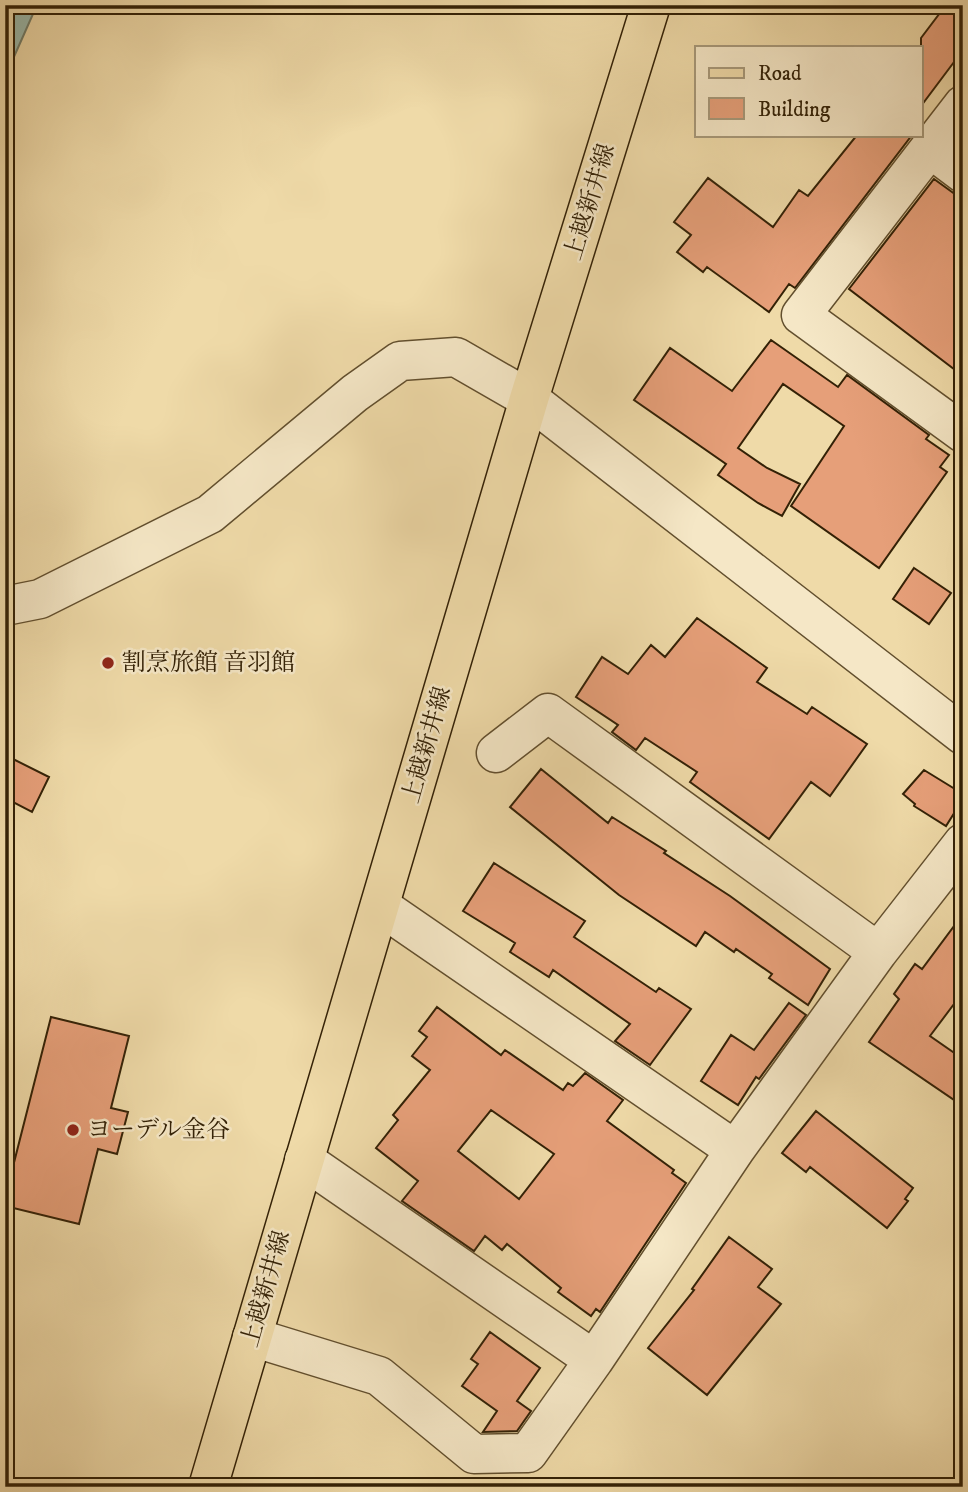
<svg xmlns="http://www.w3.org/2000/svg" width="968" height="1492" font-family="'IM FELL DW Pica','Noto Serif JP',serif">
<rect width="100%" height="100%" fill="#efdaa8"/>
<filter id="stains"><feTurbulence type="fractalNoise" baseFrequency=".00286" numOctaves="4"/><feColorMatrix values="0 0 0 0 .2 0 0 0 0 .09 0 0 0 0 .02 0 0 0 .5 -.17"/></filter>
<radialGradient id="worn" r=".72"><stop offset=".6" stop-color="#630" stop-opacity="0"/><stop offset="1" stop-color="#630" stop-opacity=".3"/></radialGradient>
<path fill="#9abaad" stroke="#717d6a" stroke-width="2" d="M 5,5 L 37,5 L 5,77 Z"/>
<path fill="#e69f79" stroke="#332106" stroke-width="2" fill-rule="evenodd" d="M 946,5 L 963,5 L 963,50 L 921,106 L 921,38 Z
M 857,135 L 912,135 L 795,288 L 789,284 L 769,312 L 707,267 L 703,272 L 677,252 L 691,235 L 674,222 L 708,178 L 773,227 L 799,190 L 808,196 Z
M 934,179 L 963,200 L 963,376 L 849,289 Z
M 771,340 L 838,387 L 847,375 L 929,435 L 926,439 L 949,455 L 940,467 L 947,472 L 879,568 L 791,506 L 844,426 L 783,384 L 738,448 L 767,468 L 800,484 L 782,516 L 758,503 L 718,475 L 726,464 L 634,400 L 670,348 L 732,391 Z
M 914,568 L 951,593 L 929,624 L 893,599 Z
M 697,618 L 767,668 L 757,682 L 807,714 L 812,707 L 867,744 L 830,796 L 811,782 L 769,839 L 690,782 L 697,772 L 645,738 L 636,750 L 612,732 L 618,725 L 576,697 L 602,657 L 628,674 L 651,645 L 665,657 Z
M 5,755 L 49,777 L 32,812 L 5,798 Z
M 541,769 L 608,823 L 612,817 L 666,851 L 664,853 L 730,896 L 830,969 L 808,1005 L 769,978 L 772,974 L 736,949 L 734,952 L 705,932 L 696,946 L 619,895 L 510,807 Z
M 924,770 L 963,794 L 963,799 L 946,826 L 914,806 L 915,804 L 903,794 Z
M 494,863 L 585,921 L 574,937 L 656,992 L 659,988 L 691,1009 L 650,1065 L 615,1041 L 630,1024 L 553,970 L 549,977 L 510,952 L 515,943 L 463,911 Z
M 963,914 L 963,992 L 930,1036 L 963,1059 L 963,1106 L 869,1042 L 899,999 L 894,994 L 915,964 L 922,969 Z
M 789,1003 L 806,1015 L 759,1079 L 756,1077 L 738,1105 L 701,1081 L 731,1035 L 754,1050 Z
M 437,1007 L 501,1055 L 505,1050 L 563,1090 L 568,1083 L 573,1086 L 585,1073 L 623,1100 L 607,1121 L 674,1170 L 672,1173 L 686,1183 L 600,1312 L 596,1309 L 591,1316 L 558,1292 L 561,1288 L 507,1244 L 502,1250 L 485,1236 L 474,1251 L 402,1201 L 418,1181 L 376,1148 L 398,1120 L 393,1115 L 430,1070 L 412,1056 L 427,1037 L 419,1031 ZM 491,1110 L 554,1154 L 519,1199 L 458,1151 Z
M 51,1017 L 129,1036 L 111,1108 L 128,1112 L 117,1154 L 98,1149 L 79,1224 L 5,1206 L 5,1198 Z
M 816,1111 L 913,1188 L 905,1199 L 908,1201 L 887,1228 L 810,1167 L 806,1172 L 782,1153 Z
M 729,1237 L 772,1269 L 758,1287 L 781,1304 L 707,1395 L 648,1348 L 694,1290 L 692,1289 Z
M 490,1332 L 540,1368 L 517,1401 L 531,1411 L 517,1431 L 483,1432 L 497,1411 L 462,1386 L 478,1364 L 471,1359 Z"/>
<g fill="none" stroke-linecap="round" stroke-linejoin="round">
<g stroke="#624f2e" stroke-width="41">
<path id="minor" d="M 963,105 L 801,315 L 963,433
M 931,149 L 963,173
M 5,606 L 40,599 L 210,514 L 355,393 L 400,361 L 456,357 L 529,399
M 496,753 L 548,713 L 878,952
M 380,906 L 735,1150
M 252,1337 L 379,1376 L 474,1454 L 528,1453 L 594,1360 L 304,1160
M 594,1360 L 735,1150 L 878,952 L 963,843"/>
</g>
<g stroke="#624f2e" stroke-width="41">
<path id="tertiary" d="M 529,399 L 963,735"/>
</g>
<g stroke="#332106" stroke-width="41">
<path id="primary" d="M 208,1487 L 529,399 L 651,5"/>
</g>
<use href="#minor" stroke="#f5e7c6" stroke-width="38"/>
<use href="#tertiary" stroke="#f5e7c6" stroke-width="38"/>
<use href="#primary" stroke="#efdaa8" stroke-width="38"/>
</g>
<g fill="#8f2418" stroke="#f5e7c6" stroke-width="2.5">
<circle cx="108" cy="663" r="7"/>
<circle cx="73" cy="1130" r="7"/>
</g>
<g text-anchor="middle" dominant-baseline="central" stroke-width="5" stroke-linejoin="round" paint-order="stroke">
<g font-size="24" fill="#332106" stroke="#f5e7c6">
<text transform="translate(590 202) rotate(-73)">上越新井線</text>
<text transform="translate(427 745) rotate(-74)">上越新井線</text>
<text transform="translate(266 1289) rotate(-74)">上越新井線</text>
</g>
<g font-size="24" fill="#332106" stroke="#f5e7c6" text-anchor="start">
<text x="122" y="663">割烹旅館 音羽館</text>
<text x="87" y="1130">ヨーデル金谷</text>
</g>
</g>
<rect width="968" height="1492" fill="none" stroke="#efdaa8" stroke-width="28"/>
<rect x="7" y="7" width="954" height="1478" fill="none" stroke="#332106" stroke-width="3.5"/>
<rect x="14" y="14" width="940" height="1464" fill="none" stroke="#332106" stroke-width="2"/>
<rect x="695" y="46" width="228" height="91" fill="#f5e7c6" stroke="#a79879" stroke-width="2"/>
<rect x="709" y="68" width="35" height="10" fill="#efdaa8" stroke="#a79879" stroke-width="2"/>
<text x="758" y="80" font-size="21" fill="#332106">Road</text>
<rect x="709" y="98" width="35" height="21" fill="#e69f79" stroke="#a79879" stroke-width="2"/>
<text x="758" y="116" font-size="21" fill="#332106">Building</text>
<rect width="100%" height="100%" filter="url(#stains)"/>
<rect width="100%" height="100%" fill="url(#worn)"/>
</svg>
